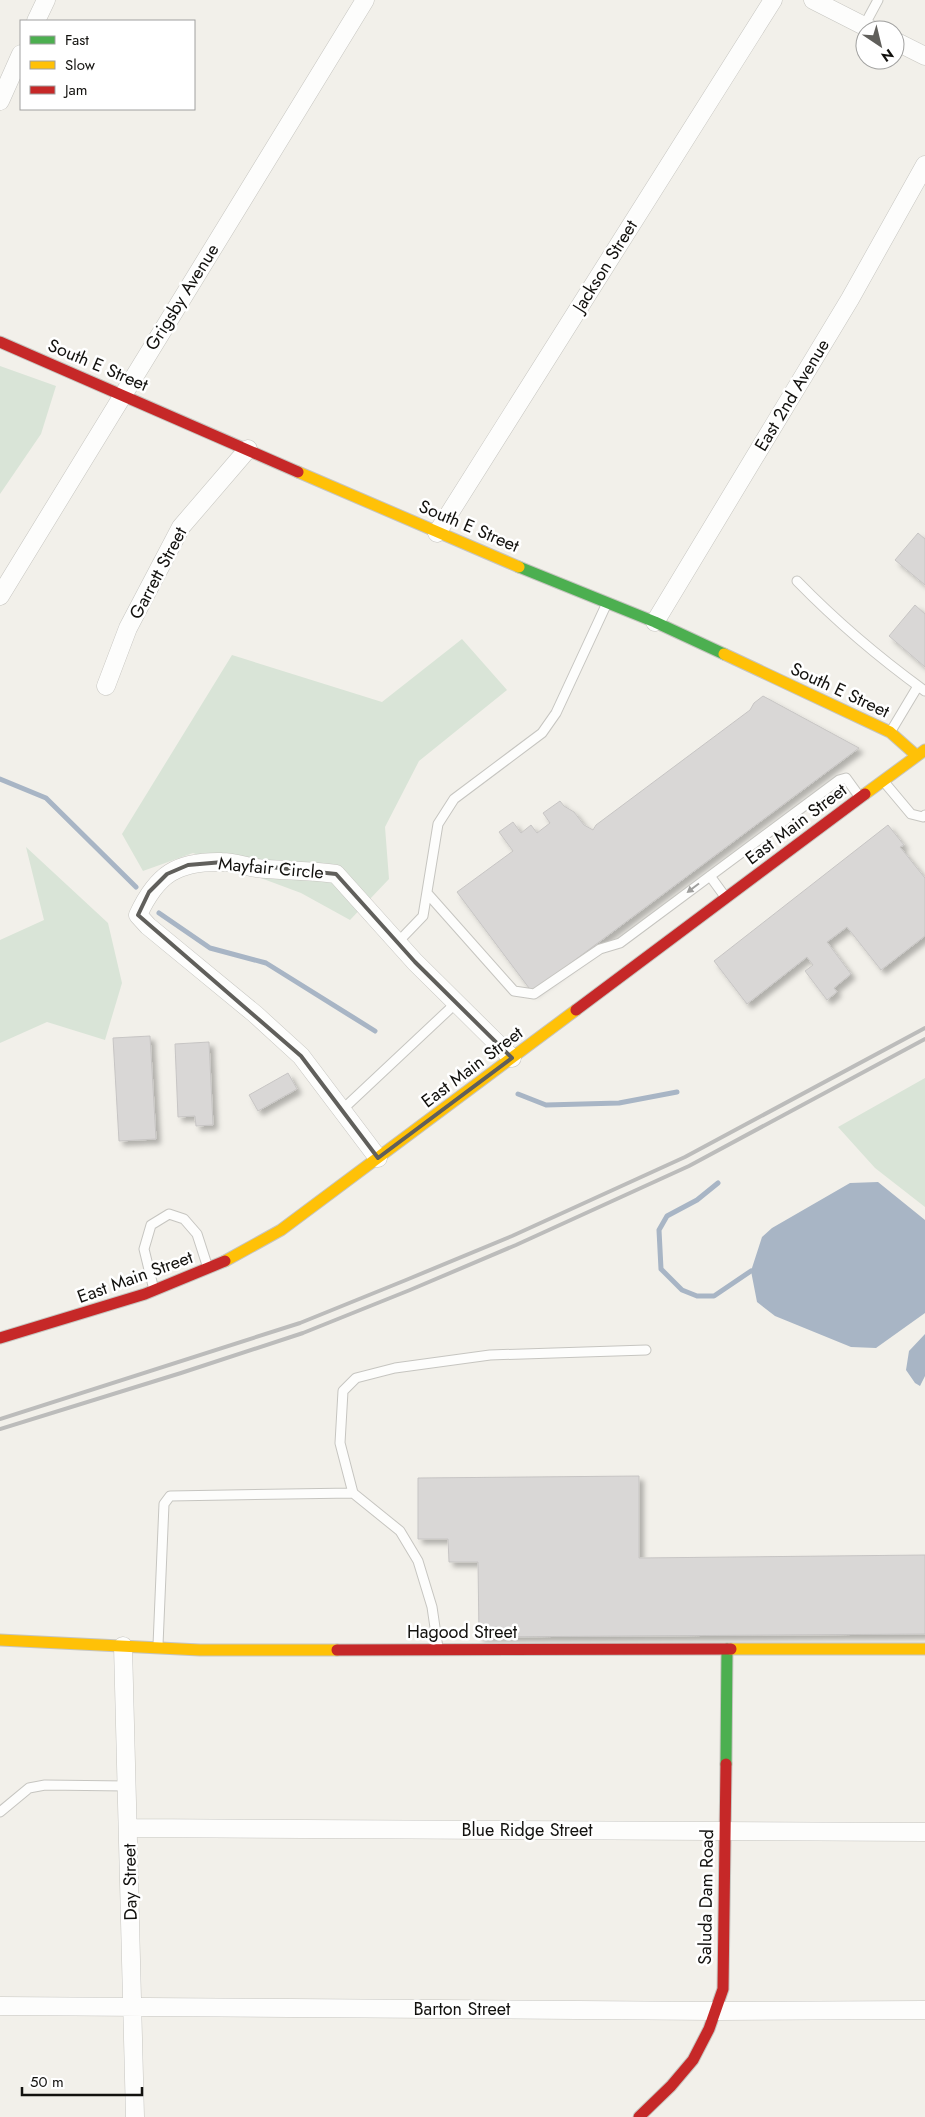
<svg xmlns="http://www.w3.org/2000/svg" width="925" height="2117" font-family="Jost,sans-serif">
<defs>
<filter id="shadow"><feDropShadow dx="4.5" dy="4.5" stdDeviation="2.5" flood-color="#0004"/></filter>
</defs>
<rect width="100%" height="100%" fill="#f2f0ea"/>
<path fill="#d9e4d7" d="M 0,366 L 56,386 L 41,434 L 0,494 Z
M 462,639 L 507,690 L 419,761 L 385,827 L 389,879 L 350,920 L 301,893 L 193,853 L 143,871 L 122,834 L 232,655 L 382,702 Z
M 26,847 L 108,923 L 122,983 L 105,1040 L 47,1022 L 0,1043 L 0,940 L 44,920 Z
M 925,1078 L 925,1207 L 875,1168 L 838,1127 Z"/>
<path fill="#a8b5c5" d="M 878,1182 L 925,1220 L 925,1313 L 876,1348 L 851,1347 L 775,1316 L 757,1302 L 751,1271 L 762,1237 L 772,1228 L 850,1183 Z
M 925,1334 L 925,1376 L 920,1386 L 915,1383 L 906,1370 L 909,1351 Z"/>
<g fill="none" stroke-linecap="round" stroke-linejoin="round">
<path stroke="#a8b5c5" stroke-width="5" d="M 0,779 L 46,798 L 136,887
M 159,913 L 210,948 L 266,963 L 375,1031
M 518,1094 L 546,1105 L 619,1103 L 677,1092
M 718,1183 L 697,1200 L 667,1216 L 659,1230 L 661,1269 L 682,1290 L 697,1296 L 714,1296 L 751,1271"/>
</g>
<path fill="#d9d7d6" stroke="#c7c5c4" filter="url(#shadow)" d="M 918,533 L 925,539 L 925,585 L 895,560 Z
M 915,605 L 925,614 L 925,667 L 889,636 Z
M 763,696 L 859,748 L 532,992 L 457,892 L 513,851 L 499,832 L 513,822 L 521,833 L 531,825 L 537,833 L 550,823 L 543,813 L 560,801 L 564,806 L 574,812 L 584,825 L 593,830 L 596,825 L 750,710 L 754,703 Z
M 888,825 L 904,845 L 900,847 L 925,878 L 925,936 L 881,970 L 847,927 L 827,942 L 851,974 L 834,988 L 837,992 L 827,1000 L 805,971 L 813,965 L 807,957 L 747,1004 L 714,961 Z
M 150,1036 L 156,1139 L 119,1141 L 113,1038 Z
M 209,1042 L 213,1125 L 196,1126 L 195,1116 L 178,1117 L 175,1044 Z
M 288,1073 L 297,1089 L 258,1111 L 249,1095 Z
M 639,1476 L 639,1558 L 925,1555 L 925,1634 L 479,1637 L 478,1562 L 449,1562 L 448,1539 L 418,1539 L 418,1478 Z"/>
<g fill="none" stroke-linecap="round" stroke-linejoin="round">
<g stroke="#c6c5c0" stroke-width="11">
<path id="lane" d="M 864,26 L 878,0
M 797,581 C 838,623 878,657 925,691
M 891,731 L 918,686
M 885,783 L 911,814 L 923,817 L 925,815
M 710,876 L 726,898
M 427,893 L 514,991 L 534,994 L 600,949 L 620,943 L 839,780 L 846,778 L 859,796
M 398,942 L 423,916 L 438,824 L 454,799 L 542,733 L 556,713 L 607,603
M 342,1110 L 456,1003
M 154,1290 L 144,1249 L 151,1225 L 169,1214 L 184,1219 L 197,1234 L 208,1268
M 158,1645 L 164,1504 L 170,1496 L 353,1493
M 438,1648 L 432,1607 L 418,1561 L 400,1531 L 353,1493 L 340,1443 L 343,1391 L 356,1378 L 395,1368 L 490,1355 L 646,1350
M 0,1812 L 29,1788 L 45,1785 L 126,1786"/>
</g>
<g stroke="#c6c5c0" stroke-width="19">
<path id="street" d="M 813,0 L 872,30
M 36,21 L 46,0
M 895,41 L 925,56
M 0,101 L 21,54
M 437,533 L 773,0
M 0,596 L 365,0
M 655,622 L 850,299 L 925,165
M 106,686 L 128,628 L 181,527 L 248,449
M 378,1158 L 301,1056 L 255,1014 L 148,926 L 138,915 C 157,874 177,861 222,862 C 233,862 245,866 256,868 C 283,871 310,870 336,874 L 415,962 L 512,1058
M 123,1646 L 135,2117
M 129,1828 L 925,1832
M 0,2006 L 716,2011 L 925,2010"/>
</g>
<g stroke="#c6c5c0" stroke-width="13">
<path id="fast" d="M 519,567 L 655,622 L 724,654
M 726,1764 L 727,1649"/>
</g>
<g stroke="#c6c5c0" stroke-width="13">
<path id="slow" d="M 298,472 L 519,567
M 724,654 L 890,732 L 917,756
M 865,794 L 925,750
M 225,1261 L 281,1230 L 576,1010
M 0,1640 L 200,1650 L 337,1650
M 731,1649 L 925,1649"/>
</g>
<g stroke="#c6c5c0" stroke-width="13">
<path id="jam" d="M 0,342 L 298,472
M 576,1010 L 865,794
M 0,1338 L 145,1294 L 225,1261
M 337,1650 L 731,1649
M 639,2117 L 671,2086 L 693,2060 L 709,2029 L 723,1989 L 726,1764"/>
</g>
<use href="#lane" stroke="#fdfdfc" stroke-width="9"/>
<use href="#street" stroke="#fdfdfc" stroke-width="18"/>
<use href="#fast" stroke="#4caf50" stroke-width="11"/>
<use href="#slow" stroke="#ffc107" stroke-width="11"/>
<use href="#jam" stroke="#c62828" stroke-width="11"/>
<path stroke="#bcbcbb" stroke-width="4" d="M 0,1419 L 300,1323 L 406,1280 L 512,1236 L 685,1157 L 925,1028
M 0,1429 L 181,1373 L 303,1333 L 410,1290 L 516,1245 L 689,1166 L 925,1039"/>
</g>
<defs><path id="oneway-solid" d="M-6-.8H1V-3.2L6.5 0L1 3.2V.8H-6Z" transform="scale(1.25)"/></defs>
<use fill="#9f9f9d" href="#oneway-solid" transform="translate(693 888) rotate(143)"/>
<path fill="none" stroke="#605f5b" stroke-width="4" stroke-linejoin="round" d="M 223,862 L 336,874 L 415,962 L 512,1058 L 378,1158 L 301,1056 L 138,915 L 149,892 L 167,874 L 188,865 Z"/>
<g text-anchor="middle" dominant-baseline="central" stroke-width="5" stroke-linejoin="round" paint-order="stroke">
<g font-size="18" fill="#12110e" stroke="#fff">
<text transform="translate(605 266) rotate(-58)">Jackson Street</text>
<text transform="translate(182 297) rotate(-58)">Grigsby Avenue</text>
<text transform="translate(98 365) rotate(23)">South E Street</text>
<text transform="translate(792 395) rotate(-59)">East 2nd Avenue</text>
<text transform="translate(469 526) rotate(23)">South E Street</text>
<text transform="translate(158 573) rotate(-62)">Garrett Street</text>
<text transform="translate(840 690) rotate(25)">South E Street</text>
<text transform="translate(796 824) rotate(-37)">East Main Street</text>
<text transform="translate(271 868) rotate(5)">Mayfair Circle</text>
<text transform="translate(472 1067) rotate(-37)">East Main Street</text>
<text transform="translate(135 1277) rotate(-20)">East Main Street</text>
<text x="462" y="1632">Hagood Street</text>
<text x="527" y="1830">Blue Ridge Street</text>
<text transform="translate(130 1882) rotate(-91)">Day Street</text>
<text transform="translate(706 1897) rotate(-89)">Saluda Dam Road</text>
<text x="462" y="2009">Barton Street</text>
</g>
</g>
<rect x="20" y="20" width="175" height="90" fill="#ffffff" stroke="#a0a09f"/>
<rect x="30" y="36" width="25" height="8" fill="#4caf50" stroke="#a0a09f"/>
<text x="65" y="45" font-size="15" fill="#12110e">Fast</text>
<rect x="30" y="61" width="25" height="8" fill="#ffc107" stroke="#a0a09f"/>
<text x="65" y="70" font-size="15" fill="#12110e">Slow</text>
<rect x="30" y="86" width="25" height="8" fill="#c62828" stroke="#a0a09f"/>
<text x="65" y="95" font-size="15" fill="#12110e">Jam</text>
<g transform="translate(880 45) rotate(145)"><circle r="24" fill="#ffffff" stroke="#a0a09f"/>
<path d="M0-4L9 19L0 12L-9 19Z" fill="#605f5b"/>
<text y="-8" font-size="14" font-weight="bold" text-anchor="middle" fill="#12110e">N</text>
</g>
<path d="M22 2087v8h120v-8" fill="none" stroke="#12110e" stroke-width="2.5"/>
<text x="30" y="2087" font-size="15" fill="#12110e" stroke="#ffffff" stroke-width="4" paint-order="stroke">50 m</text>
</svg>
